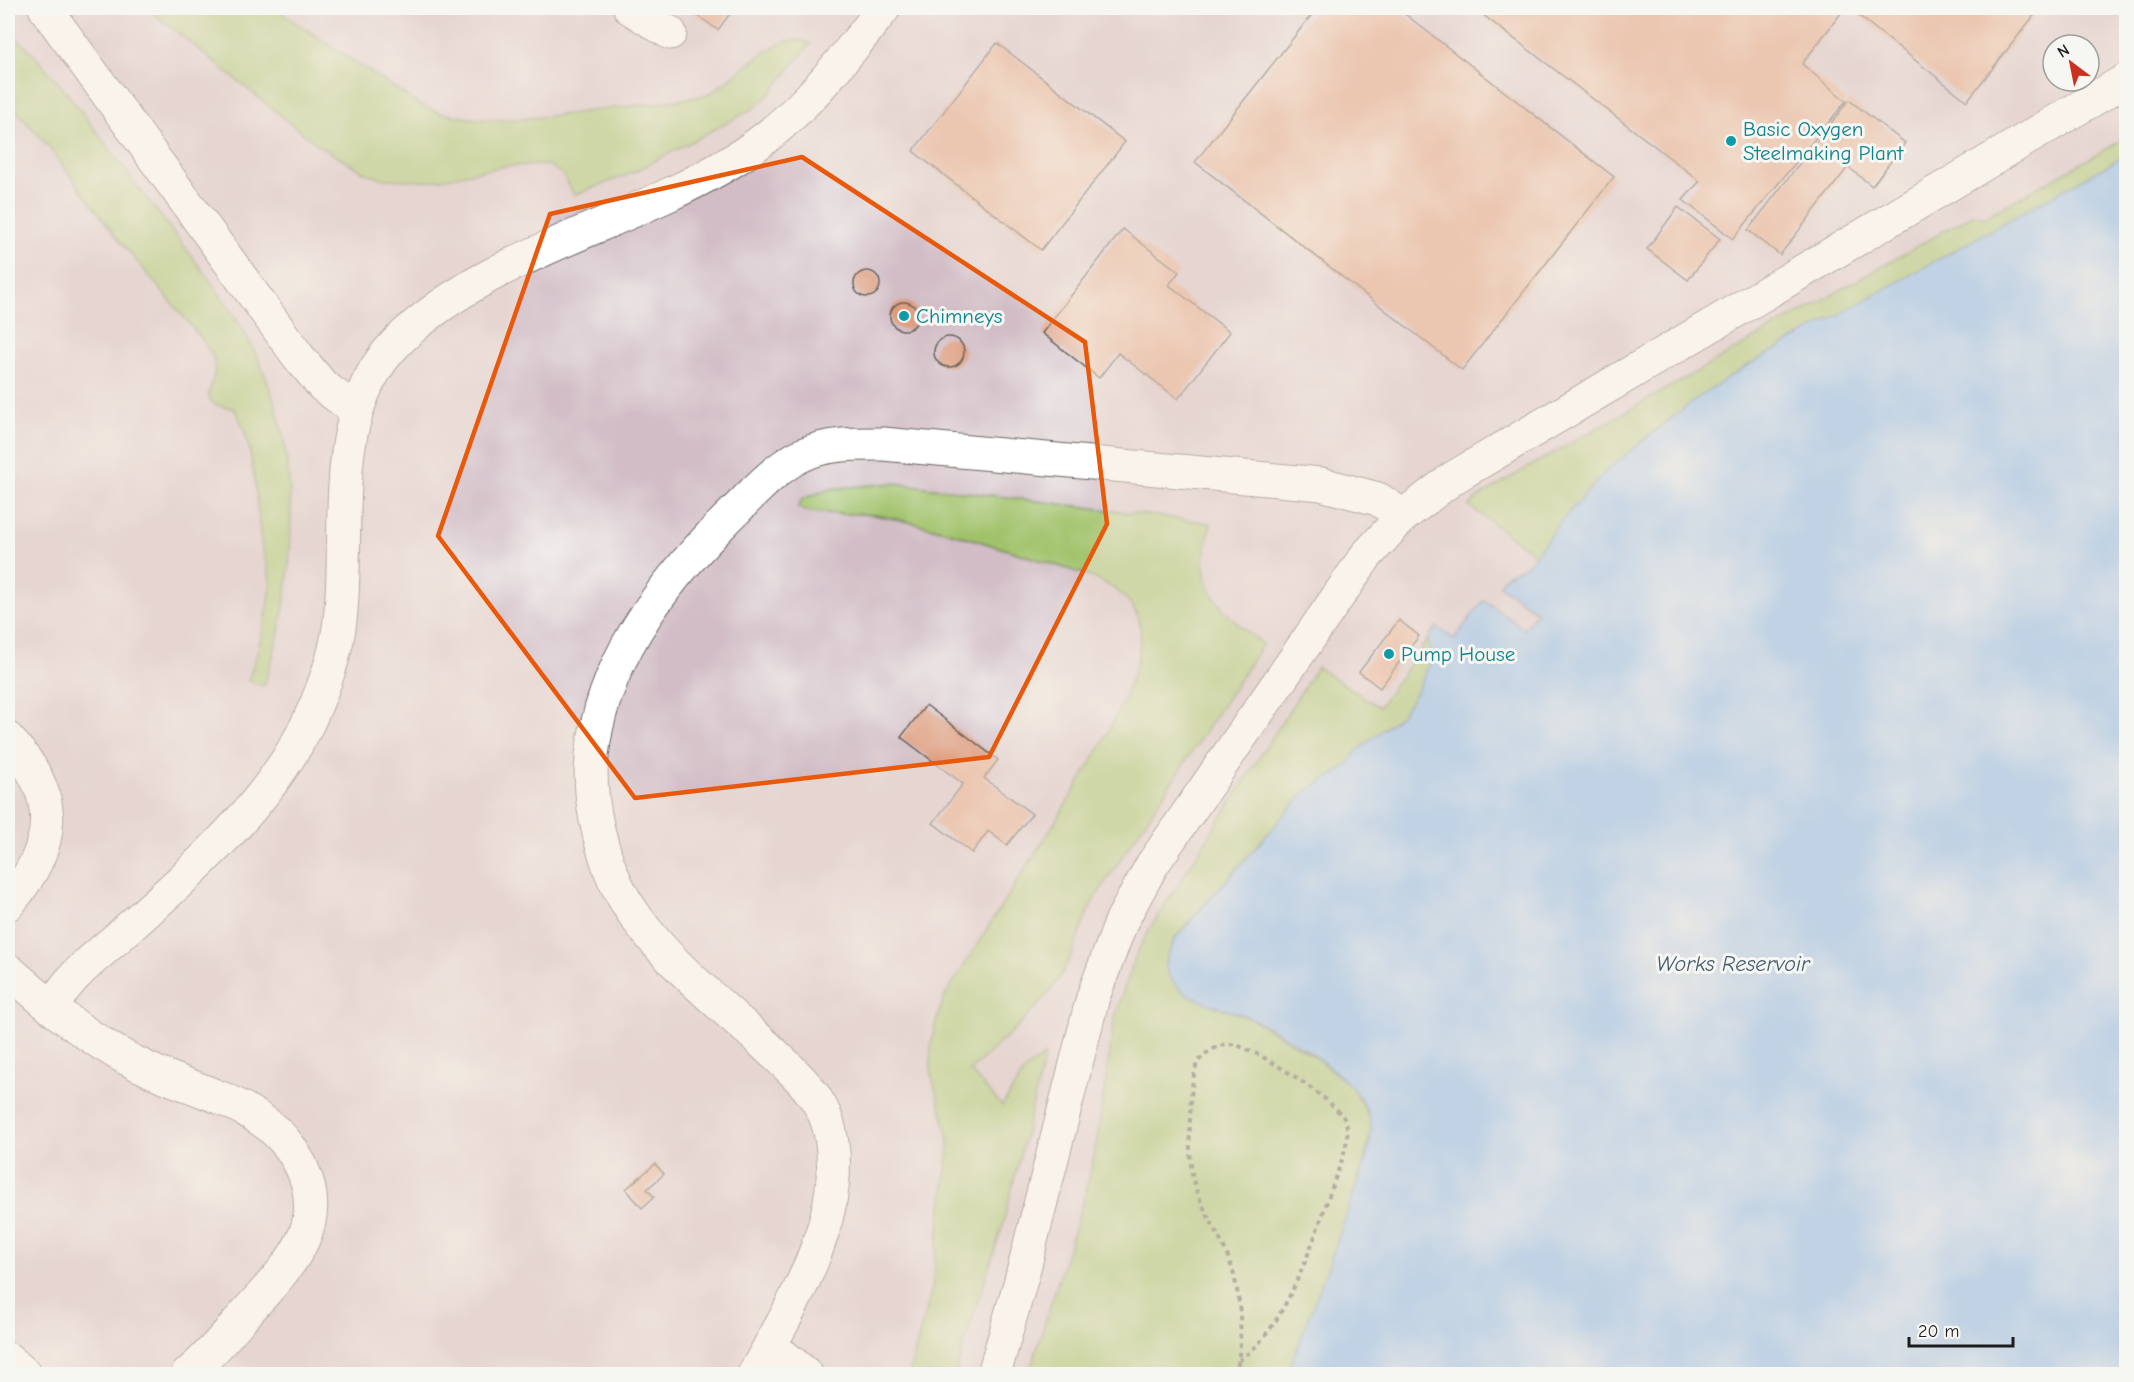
<svg xmlns="http://www.w3.org/2000/svg" width="2134" height="1382" font-family="'Comic Neue',sans-serif">
<rect width="100%" height="100%" fill="#f6f6f2"/>
<filter id="ink" filterUnits="userSpaceOnUse"><feTurbulence type="fractalNoise" baseFrequency=".0167" numOctaves="2"/><feDisplacementMap in="SourceGraphic" scale="12" xChannelSelector="R" yChannelSelector="G"/><feConvolveMatrix kernelMatrix="1 2 1 2 8 2 1 2 1" color-interpolation-filters="sRGB"/></filter>
<filter id="wash" filterUnits="userSpaceOnUse"><feTurbulence type="fractalNoise" baseFrequency=".008" numOctaves="4" result="noise"/><feDisplacementMap in="SourceGraphic" scale="24" xChannelSelector="R" yChannelSelector="G"/><feGaussianBlur stdDeviation="1.35" result="paint"/><feColorMatrix in="noise" values="0 0 0 0 0 0 0 0 0 0 0 0 0 0 0 0 0 1.4 0 .05"/><feComposite in="paint" operator="in"/></filter>
<g filter="url(#wash)">
<rect width="100%" height="100%" fill="#f5eada"/>
<path fill="#d2bdc6" fill-rule="evenodd" d="M 8,8 L 2126,8 L 2126,1374 L 8,1374 ZM 2053,45 L 2089,45 L 2089,81 L 2053,81 Z"/>
<path fill="#a1c26a" stroke="#5e6f43" stroke-width="1.5" d="M 147,8 L 274,8 L 420,105 C 478,131 546,116 606,109 C 640,105 674,102 707,95 C 734,81 782,24 810,44 L 769,95 L 753,109 L 632,173 L 574,195 L 563,175 L 548,165 L 506,166 L 431,181 L 383,179 L 364,172 L 319,146 Z
M 8,30 C 57,73 96,132 135,183 C 173,233 216,283 247,337 C 305,440 300,577 264,686 L 248,681 C 258,652 267,622 270,591 C 272,574 264,559 261,542 C 257,508 254,434 233,408 C 192,405 216,388 215,365 C 214,355 207,347 202,339 L 115,235 L 48,146 L 8,102 Z
M 2126,138 L 2126,155 L 1752,363 C 1669,415 1591,474 1536,555 L 1469,506 L 1477,498 L 1508,479 L 1974,214 L 1985,217 Z
M 894,483 L 1211,523 C 1208,539 1202,558 1205,574 C 1211,606 1240,626 1263,644 L 1095,898 C 1082,921 1077,947 1064,970 C 1042,1009 1002,1039 970,1071 L 1002,1106 L 1026,1069 L 1045,1055 L 1003,1224 L 955,1374 L 909,1374 L 932,1289 L 949,1147 C 947,1124 940,1106 934,1084 C 925,1054 934,1022 946,994 C 974,950 1001,906 1029,863 C 1060,813 1150,683 1140,625 C 1134,596 1107,582 1081,573 C 1013,553 945,527 874,515 C 857,512 809,517 798,507 L 802,499 L 829,489 Z
M 1428,639 L 1432,659 L 1416,693 L 1401,715 L 1356,752 L 1347,766 L 1304,793 L 1174,939 L 1165,963 L 1170,977 L 1182,990 L 1189,995 L 1252,1019 L 1312,1055 L 1351,1086 L 1371,1120 L 1371,1131 L 1363,1165 L 1324,1282 L 1287,1374 L 1029,1374 L 1085,1195 L 1095,1152 L 1115,1016 L 1136,955 L 1149,930 L 1317,667 L 1379,707 Z"/>
<path fill="#82b7f0" stroke="#4f6a86" stroke-width="1.5" d="M 2126,155 L 2126,1374 L 1287,1374 C 1309,1318 1331,1262 1350,1204 C 1358,1181 1371,1154 1371,1130 C 1373,1084 1288,1037 1253,1019 C 1223,1005 1172,1003 1165,963 L 1175,939 L 1304,793 L 1347,766 L 1356,752 L 1401,715 L 1416,693 L 1432,659 L 1428,639 L 1436,627 L 1454,639 L 1484,600 L 1524,629 L 1537,612 L 1499,585 L 1505,576 L 1528,564 L 1561,521 L 1609,468 L 1701,395 L 1752,363 Z"/>
<g id="blocks">
<path fill="#de9c7d" d="M 687,8 L 734,8 L 718,30 Z
M 1317,8 L 1397,8 L 1614,177 L 1462,370 L 1195,162 Z
M 1474,8 L 1845,8 L 1802,64 L 1846,101 L 1733,239 L 1683,200 L 1700,181 Z
M 1849,8 L 2040,8 L 1967,101 Z
M 997,43 L 1125,142 L 1041,250 L 913,151 Z
M 1849,100 L 1905,143 L 1872,186 L 1848,167 L 1780,255 L 1748,230 Z
M 1678,207 L 1720,239 L 1688,280 L 1647,249 Z
M 1123,229 L 1179,272 L 1169,285 L 1230,332 L 1178,399 L 1118,353 L 1099,378 L 1042,333 Z
M854 284a13 13 0 1 1 26 0a13 13 0 1 1-26 0Z
M890 316a14 14 0 1 1 28 0a14 14 0 1 1-28 0Z
M934 352a15 15 0 1 1 30 0a15 15 0 1 1-30 0Z
M 1399,620 L 1419,636 L 1380,688 L 1359,672 Z
M 926,705 L 998,760 L 984,778 L 1032,814 L 1007,845 L 988,831 L 972,853 L 933,823 L 963,784 L 901,737 Z
M 655,1164 L 664,1174 L 647,1189 L 654,1197 L 642,1208 L 626,1189 Z"/>
</g>
</g>
<g filter="url(#ink)">
<use href="#blocks" fill-opacity="0" stroke="#68645e" stroke-width="1.5"/>
<g fill="none" stroke-linecap="round" stroke-linejoin="round">
<g stroke="#68645e" stroke-width="35">
<path id="minor" d="M 45,8 L 298,356 L 323,386 L 357,411
M 630,8 L 670,33
M 8,739 C 62,796 57,846 8,904
M 8,970 L 52,1008 C 69,975 96,957 123,933 C 194,869 278,798 315,707 C 327,679 337,650 340,620 C 351,528 325,413 398,341 C 488,253 627,226 734,160 C 797,121 839,65 884,8
M 52,1008 C 81,1031 113,1053 148,1069 C 182,1085 220,1094 252,1114 C 274,1127 290,1143 301,1166 C 331,1228 286,1268 247,1312 C 228,1333 210,1356 188,1374
M 770,1345 L 806,1374
M 8,1359 L 25,1374
M 754,1374 C 793,1305 852,1207 828,1124 C 818,1091 790,1069 766,1046 C 712,996 636,940 610,869 C 595,828 586,785 594,741 C 609,648 672,572 738,508 C 757,489 777,467 802,455 C 827,443 856,444 883,444 L 1321,484 L 1378,499 L 1403,516
M 994,1374 L 1021,1280 L 1093,997 L 1122,920 L 1152,865 L 1366,556 L 1403,516 L 1453,478 L 2126,80"/>
</g>
<path stroke="#68645e" stroke-width="4" stroke-dasharray="4.5 4.5" stroke-linecap="butt" d="M 1236,1374 C 1242,1344 1242,1310 1235,1280 C 1228,1244 1202,1214 1193,1179 C 1188,1159 1188,1080 1198,1062 C 1204,1053 1217,1045 1229,1044 C 1251,1044 1335,1100 1345,1120 C 1351,1135 1344,1154 1339,1168 C 1318,1224 1290,1328 1239,1360"/>
<use href="#minor" stroke="#fff" stroke-width="33"/>
</g>
</g>
<path d="M0 0H2134V1382H0ZM 802,157 L 1085,342 L 1107,524 L 989,757 L 635,798 L 438,536 L 550,214 Z" fill="#f5eada" fill-opacity=".55" fill-rule="evenodd"/>
<path fill="none" stroke="#e8590c" stroke-width="4.5" stroke-linejoin="round" d="M 802,157 L 1085,342 L 1107,524 L 989,757 L 635,798 L 438,536 L 550,214 Z"/>
<g fill="#0f9aa8" stroke="#f6f6f2" stroke-width="2">
<circle cx="1731" cy="141" r="6"/>
<circle cx="904" cy="316" r="6"/>
<circle cx="1389" cy="654" r="6"/>
</g>
<g text-anchor="middle" dominant-baseline="central" stroke-width="6" stroke-linejoin="round" paint-order="stroke">
<g font-size="21" fill="#0d838f" stroke="#f6f6f2" text-anchor="start">
<text x="1743" y="129">Basic Oxygen<tspan x="1743" dy="24">Steelmaking Plant</tspan></text>
<text x="916" y="316">Chimneys</text>
<text x="1401" y="654">Pump House</text>
</g>
<g font-size="22" font-style="italic" fill="#455a71" stroke="#f6f6f2">
<text x="1733" y="964">Works Reservoir</text>
</g>
</g>
<rect width="2134" height="1382" fill="none" stroke="#f6f6f2" stroke-width="30"/>
<g transform="translate(2071 63) rotate(328)"><circle r="28" fill="#f6f6f2" stroke="#9f9f9c" stroke-width="1.5"/>
<path d="M0-4.5L10 22L0 15L-10 22Z" fill="#c8321e"/>
<text y="-9" font-size="16" font-weight="bold" text-anchor="middle" fill="#1c1c1c">N</text>
</g>
<path d="M1909 1337v9h104v-9" fill="none" stroke="#1c1c1c" stroke-width="3"/>
<text x="1918" y="1337" font-size="18" fill="#1c1c1c" stroke="#f6f6f2" stroke-width="4.5" paint-order="stroke">20 m</text>
</svg>
